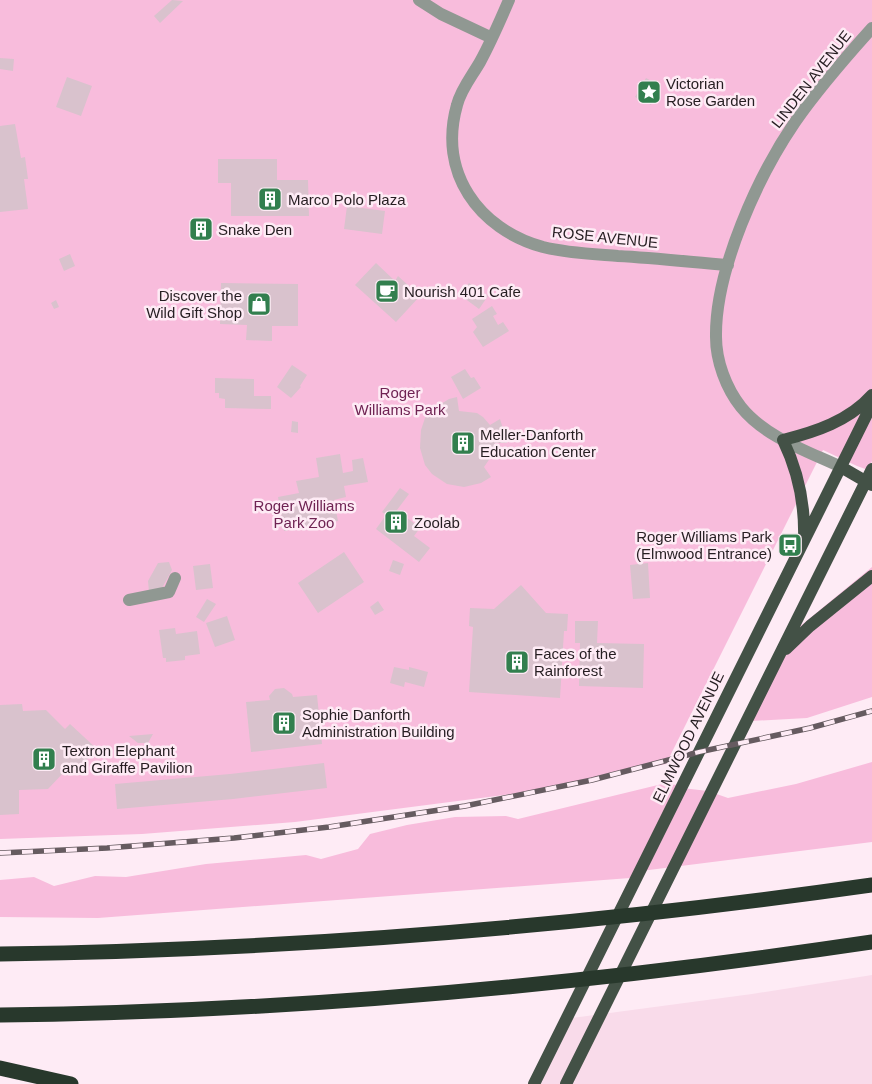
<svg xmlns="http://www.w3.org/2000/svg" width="872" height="1084" font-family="Helvetica,sans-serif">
<rect width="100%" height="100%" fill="#feebf5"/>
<path fill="#f9dbea" d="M 872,975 L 872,1084 L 532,1084 L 572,1018 L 752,994 Z"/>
<path fill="#f8bcdc" d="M 0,0 L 872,0 L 872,461 L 868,470 L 857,466 L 823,450 L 666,764 L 567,783 L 551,789 L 295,822 L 142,834 L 0,839 Z
M 872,567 L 872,697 L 807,718 L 751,721 L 787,637 Z
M 872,762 L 872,842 L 641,871 L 630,878 L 98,918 L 0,917 L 0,880 L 34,877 L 54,886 L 95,876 L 126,877 L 206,864 L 306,855 L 321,859 L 358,849 L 370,834 L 407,825 L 455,817 L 506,816 L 518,819 L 662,784 L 680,785 L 682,788 L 708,791 L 728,798 L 796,784 Z"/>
<path fill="#d9c2cd" d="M 172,0 L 183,1 L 160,23 L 154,16 Z
M 0,58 L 14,59 L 13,71 L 0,69 Z
M 67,77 L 92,86 L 81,116 L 56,107 Z
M 646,78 L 661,86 L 651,105 L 635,97 Z
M 15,124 L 21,158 L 25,157 L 28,179 L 24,179 L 28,209 L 0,212 L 0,126 Z
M 218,159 L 277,159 L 277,180 L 308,180 L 309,216 L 231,216 L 231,183 L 218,183 Z
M 347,206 L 385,211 L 382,234 L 344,229 Z
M 196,217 L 211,221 L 206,240 L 191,236 Z
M 70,254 L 75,266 L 64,271 L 59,259 Z
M 376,263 L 395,281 L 398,276 L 420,296 L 396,322 L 355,285 Z
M 221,283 L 298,284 L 298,326 L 272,326 L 272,341 L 246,340 L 247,325 L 220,324 Z
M 469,283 L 488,296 L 479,309 L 460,295 Z
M 56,300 L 59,307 L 54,309 L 51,303 Z
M 492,306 L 497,314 L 493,316 L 498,325 L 503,322 L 509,331 L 483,347 L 473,332 L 477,327 L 472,319 Z
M 292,365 L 307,375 L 300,386 L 301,387 L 291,398 L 277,387 Z
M 465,369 L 471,378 L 474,377 L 481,388 L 463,399 L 451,377 Z
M 215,378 L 254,379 L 254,396 L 271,396 L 271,409 L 225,408 L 225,399 L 219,398 L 219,393 L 215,393 Z
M 457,397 L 459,411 L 477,413 L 483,417 L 490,425 L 500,419 L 506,438 L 507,443 L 495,443 L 493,454 L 484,467 L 491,477 L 481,483 L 464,487 L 447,484 L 432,474 L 425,465 L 420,448 L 421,430 L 425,418 L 436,407 L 449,399 Z
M 292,421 L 298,422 L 298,433 L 291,432 Z
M 340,454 L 343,473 L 353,471 L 352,460 L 363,458 L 368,482 L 344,486 L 346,497 L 334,500 L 338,521 L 284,531 L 278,497 L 299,493 L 296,481 L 319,477 L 316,458 Z
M 400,488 L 409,494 L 397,510 L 420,528 L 414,536 L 430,548 L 419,562 L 376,529 L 386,515 L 382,512 Z
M 344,552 L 364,582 L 318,613 L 298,583 Z
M 393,560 L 404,564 L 400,575 L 389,571 Z
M 169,562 L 172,570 L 162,588 L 149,592 L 148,581 L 158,563 Z
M 648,563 L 650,598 L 633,599 L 630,565 Z
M 210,564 L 213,588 L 196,590 L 193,566 Z
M 521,585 L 546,613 L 568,614 L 567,631 L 564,631 L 560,698 L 469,692 L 473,627 L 469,626 L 470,608 L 494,609 Z
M 207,599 L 216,604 L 204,622 L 196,617 Z
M 378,601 L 384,610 L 375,615 L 370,607 Z
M 227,616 L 235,640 L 215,647 L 206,623 Z
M 575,621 L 598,621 L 597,643 L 644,644 L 643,688 L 579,686 L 580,643 L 575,643 Z
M 175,628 L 176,634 L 197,631 L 200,654 L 185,656 L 185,660 L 166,662 L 166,658 L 163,658 L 159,630 Z
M 394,667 L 409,670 L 409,667 L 428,672 L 424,687 L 405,682 L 404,687 L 390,683 Z
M 284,688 L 292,694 L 293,697 L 317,695 L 322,744 L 251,752 L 246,702 L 270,700 L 269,696 L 275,689 Z
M 22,704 L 23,711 L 46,710 L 65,729 L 70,724 L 97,749 L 72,775 L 66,770 L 48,789 L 19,790 L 19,814 L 0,815 L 0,705 Z
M 153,734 L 148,743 L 138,743 L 129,736 Z
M 324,763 L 327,788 L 233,799 L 117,809 L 115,784 L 230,774 Z"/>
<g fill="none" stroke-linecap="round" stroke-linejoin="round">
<path stroke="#909892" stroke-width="12" d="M 419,0 L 441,14 L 492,38
M 509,0 C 500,21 491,42 480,62 C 472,76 461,89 457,105 C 438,172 478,229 543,247 C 567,253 593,254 618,256 C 655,258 691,262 728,265
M 841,467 C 807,451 765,437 741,407 C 726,388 716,361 716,337 C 715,270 758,176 795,122 C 818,89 845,58 872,28
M 129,600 L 169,592 L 175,578"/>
<path stroke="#435146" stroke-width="12" d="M 841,467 L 872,485
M 804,538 C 805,503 798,471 783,440 C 815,432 849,421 872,395
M 786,649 L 810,626 L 872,576
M 534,1084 L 872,404
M 566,1084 L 872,469"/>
<path stroke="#28382c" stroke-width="15" d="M 0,954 C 292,950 583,926 872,885
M 0,1015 C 292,1012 583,985 872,942
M 0,1068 L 71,1084"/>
<g stroke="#665b60" stroke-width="5.5">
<path id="rail" d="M 0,853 L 107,848 L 234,838 L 329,827 L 465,806 L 592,780 L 699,752 L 810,728 L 872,711"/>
</g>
<use href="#rail" stroke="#feebf5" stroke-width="4" stroke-dasharray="11" stroke-linecap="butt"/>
</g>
<defs>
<g id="sight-square" transform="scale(1.25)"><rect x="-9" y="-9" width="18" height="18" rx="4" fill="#327f4e" stroke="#feebf5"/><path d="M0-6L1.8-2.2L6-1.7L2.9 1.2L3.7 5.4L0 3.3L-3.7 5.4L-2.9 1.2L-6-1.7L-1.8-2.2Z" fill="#fff"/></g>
<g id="building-square" transform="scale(1.25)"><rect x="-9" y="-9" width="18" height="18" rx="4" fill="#327f4e" stroke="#feebf5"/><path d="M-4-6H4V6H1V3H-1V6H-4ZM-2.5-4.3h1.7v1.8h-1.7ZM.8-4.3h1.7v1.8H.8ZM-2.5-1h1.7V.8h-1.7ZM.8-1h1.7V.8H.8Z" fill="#fff"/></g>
<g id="cafe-square" transform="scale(1.25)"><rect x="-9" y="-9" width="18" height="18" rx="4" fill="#327f4e" stroke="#feebf5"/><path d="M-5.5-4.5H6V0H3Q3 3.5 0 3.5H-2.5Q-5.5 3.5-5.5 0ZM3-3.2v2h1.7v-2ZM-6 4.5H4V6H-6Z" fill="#fff"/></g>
<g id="shop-square" transform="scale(1.25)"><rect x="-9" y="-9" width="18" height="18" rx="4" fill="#327f4e" stroke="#feebf5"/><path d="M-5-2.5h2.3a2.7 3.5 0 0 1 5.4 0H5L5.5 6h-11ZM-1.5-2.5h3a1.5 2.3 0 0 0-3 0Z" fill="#fff"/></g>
<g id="bus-square" transform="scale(1.25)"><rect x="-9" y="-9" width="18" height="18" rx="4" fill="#327f4e" stroke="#feebf5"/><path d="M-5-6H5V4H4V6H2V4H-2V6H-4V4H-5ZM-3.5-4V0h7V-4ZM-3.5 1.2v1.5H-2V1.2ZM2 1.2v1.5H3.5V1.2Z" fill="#fff"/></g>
</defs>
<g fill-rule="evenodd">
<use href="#sight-square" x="649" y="92"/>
<use href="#building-square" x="270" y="199"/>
<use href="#building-square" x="201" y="229"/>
<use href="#cafe-square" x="387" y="291"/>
<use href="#shop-square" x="259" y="304"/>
<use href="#building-square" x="463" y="443"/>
<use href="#building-square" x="396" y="522"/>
<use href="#bus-square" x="790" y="545"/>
<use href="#building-square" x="517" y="662"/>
<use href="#building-square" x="284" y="723"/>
<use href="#building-square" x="44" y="759"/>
</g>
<g text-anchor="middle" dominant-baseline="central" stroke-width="5" stroke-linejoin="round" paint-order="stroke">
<g font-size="15" fill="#261e22" stroke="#feebf5">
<text transform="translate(811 79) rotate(-52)">LINDEN AVENUE</text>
<text transform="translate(605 237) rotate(6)">ROSE AVENUE</text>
<text transform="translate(688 737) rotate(-64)">ELMWOOD AVENUE</text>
</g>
<g font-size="15" fill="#261e22" stroke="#feebf5" text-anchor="start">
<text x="666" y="83">Victorian<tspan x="666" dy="17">Rose Garden</tspan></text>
<text x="288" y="199">Marco Polo Plaza</text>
<text x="218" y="229">Snake Den</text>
<text x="404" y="291">Nourish 401 Cafe</text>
<text x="242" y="295" text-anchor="end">Discover the<tspan x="242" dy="17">Wild Gift Shop</tspan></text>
<text x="480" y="434">Meller-Danforth<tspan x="480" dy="17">Education Center</tspan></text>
<text x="414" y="522">Zoolab</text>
<text x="772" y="536" text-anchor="end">Roger Williams Park<tspan x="772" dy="17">(Elmwood Entrance)</tspan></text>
<text x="534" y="653">Faces of the<tspan x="534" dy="17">Rainforest</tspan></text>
<text x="302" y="714">Sophie Danforth<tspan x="302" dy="17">Administration Building</tspan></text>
<text x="62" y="750">Textron Elephant<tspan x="62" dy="17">and Giraffe Pavilion</tspan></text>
</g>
<g font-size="15" fill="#6f2353" stroke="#feebf5">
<text x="400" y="392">Roger<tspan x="400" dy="17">Williams Park</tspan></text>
<text x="304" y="505">Roger Williams<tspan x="304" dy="17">Park Zoo</tspan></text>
</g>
</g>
</svg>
